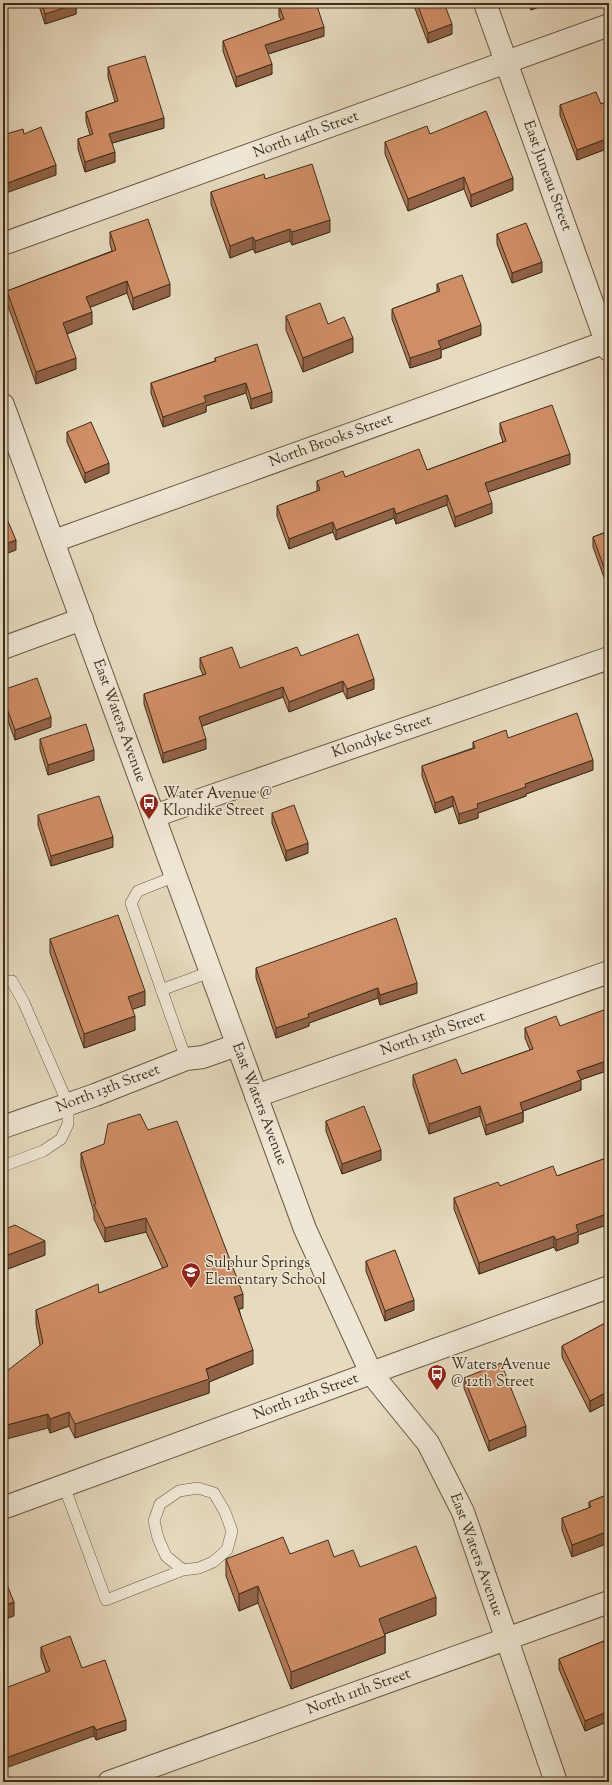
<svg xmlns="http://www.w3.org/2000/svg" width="612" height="1785" font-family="'Sorts Mill Goudy',serif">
<rect width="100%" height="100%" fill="#e7dabf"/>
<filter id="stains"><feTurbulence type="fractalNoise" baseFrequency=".005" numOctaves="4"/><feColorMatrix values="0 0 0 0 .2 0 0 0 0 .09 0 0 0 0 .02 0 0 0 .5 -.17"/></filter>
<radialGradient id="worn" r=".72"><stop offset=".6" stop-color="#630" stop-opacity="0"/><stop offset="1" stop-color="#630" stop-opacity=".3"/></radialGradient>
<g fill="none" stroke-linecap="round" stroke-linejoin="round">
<g stroke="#685843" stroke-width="12">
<path id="service" d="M 176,876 L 138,891 L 131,903 L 186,1059
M 3,981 L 12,981 L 24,1003 L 68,1104 L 68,1124 L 61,1139 L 43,1151 L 3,1166
M 161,990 L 210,972
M 64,1486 L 106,1600 L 183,1570 L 199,1568 L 213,1562 L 227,1550 L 232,1531 L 225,1512 L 214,1493 L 198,1488 L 179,1491 L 160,1504 L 154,1521 L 158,1538 L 166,1556 L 183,1570"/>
</g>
<g stroke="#685843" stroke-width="24">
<path id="minor" d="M 485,3 L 609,350
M 3,244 L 609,25
M 54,541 L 609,341
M 3,648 L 82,619
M 154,816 L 609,658
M 256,1096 L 609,972
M 3,1127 L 95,1095 L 186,1059 L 203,1057 L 237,1045
M 371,1373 L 609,1287
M 109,1782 L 609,1602"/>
</g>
<g stroke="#685843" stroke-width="24">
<path id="tertiary" d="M 3,405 L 305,1229 L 371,1373 L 428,1443 L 463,1512 L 556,1782
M 3,1508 L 371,1373"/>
</g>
<use href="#service" stroke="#efe7d5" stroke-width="11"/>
<use href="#minor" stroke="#efe7d5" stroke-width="22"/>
<use href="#tertiary" stroke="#efe7d5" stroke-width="22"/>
</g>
<path fill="#b37a58" stroke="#3d2d1a" d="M 38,3 L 80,3 L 76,4 L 76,14 L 45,24 Z
M 413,3 L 444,3 L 452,34 L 428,43 Z
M 528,3 L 549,3 L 531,10 Z
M 279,6 L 324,36 L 268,54 L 272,74 L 236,87 L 223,51 L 223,41 L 281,20 L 279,16 Z
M 108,67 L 164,128 L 112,143 L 115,162 L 85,172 L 78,149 L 78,139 L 90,135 L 86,121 L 86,112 L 115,102 L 108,77 Z
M 609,101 L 609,148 L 577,160 L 560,115 L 560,105 L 601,104 Z
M 430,134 L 513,190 L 471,207 L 464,189 L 408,211 L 385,154 L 385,142 Z
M 265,179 L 330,232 L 292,245 L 290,241 L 255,253 L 253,249 L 230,258 L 211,204 L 211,192 Z
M 110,232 L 170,296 L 133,310 L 127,293 L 90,307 L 92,324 L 67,334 L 76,369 L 36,384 L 7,303 L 7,291 L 112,251 L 110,244 Z
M 497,234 L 542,272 L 512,283 L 497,244 Z
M 437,284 L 481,335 L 441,350 L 441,358 L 410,368 L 392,319 L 392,309 L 437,292 Z
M 286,316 L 328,324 L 353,352 L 303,372 L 286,330 Z
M 215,358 L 272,402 L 251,409 L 246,393 L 206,406 L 206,412 L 163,427 L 151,393 L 151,383 L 215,361 Z
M 500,423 L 570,464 L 488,492 L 492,513 L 455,527 L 447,505 L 396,524 L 394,518 L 336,540 L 333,532 L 289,549 L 277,516 L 277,506 L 317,491 L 317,481 L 345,477 L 427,470 L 503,442 L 500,433 Z
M 67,432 L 109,473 L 85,483 L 67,442 Z
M 609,531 L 609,591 L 593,547 L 593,537 Z
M 301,656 L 374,689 L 347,699 L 343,691 L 289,712 L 283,697 L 202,726 L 206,749 L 163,763 L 144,704 L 144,694 L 203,675 L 200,668 L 200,658 L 240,668 Z
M 3,690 L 51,727 L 15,740 L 8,721 L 3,723 Z
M 508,738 L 593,770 L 526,794 L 526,796 L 478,813 L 478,818 L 459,824 L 453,806 L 435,813 L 422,776 L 422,766 L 473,748 L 473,742 Z
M 40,739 L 94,760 L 48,775 L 40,749 Z
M 272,813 L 308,853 L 286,861 L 272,823 Z
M 38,815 L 113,847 L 51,866 L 38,825 Z
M 50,939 L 145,1005 L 132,1009 L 135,1030 L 84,1048 L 50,953 Z
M 256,968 L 417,993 L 380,1005 L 378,998 L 309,1023 L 309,1026 L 276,1038 L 256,978 Z
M 560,1026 L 609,1070 L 580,1080 L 581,1090 L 523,1111 L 523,1122 L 486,1135 L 480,1116 L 429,1134 L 413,1085 L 413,1075 L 462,1074 L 530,1050 L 525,1038 L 525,1028 Z
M 326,1121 L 381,1160 L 342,1174 L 326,1131 Z
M 148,1130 L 243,1308 L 239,1309 L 253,1364 L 209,1382 L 209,1393 L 75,1438 L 69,1426 L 50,1433 L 48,1428 L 40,1345 L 36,1324 L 36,1310 L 99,1293 L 163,1269 L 146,1232 L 105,1242 L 94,1219 L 94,1213 L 81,1167 L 81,1153 Z
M 609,1157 L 609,1224 L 578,1235 L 578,1243 L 556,1251 L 554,1247 L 479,1274 L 454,1209 L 454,1198 L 500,1186 L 557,1176 Z
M 3,1230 L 45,1255 L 5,1270 L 3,1262 Z
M 366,1261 L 414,1310 L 385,1321 L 366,1271 Z
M 609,1321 L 609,1402 L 590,1412 L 562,1357 L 562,1346 Z
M 464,1378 L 526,1436 L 489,1451 L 464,1388 Z
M 609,1494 L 572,1557 L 562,1530 L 562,1518 L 589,1508 L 589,1502 Z
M 290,1554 L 334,1557 L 360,1567 L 436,1615 L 385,1634 L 385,1653 L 291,1689 L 258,1603 L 239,1611 L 226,1576 L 226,1559 Z
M 609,1639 L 609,1721 L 585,1731 L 559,1669 L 559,1659 Z
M 41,1647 L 82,1668 L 126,1730 L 96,1740 L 94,1736 L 46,1672 L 41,1657 Z"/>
<path fill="#926347" stroke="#3d2d1a" d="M 73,3 L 80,3 L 76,4 L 76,14 L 45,24 L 45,14 Z
M 531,3 L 549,3 L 531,10 Z
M 452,24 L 452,34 L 428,43 L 428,33 Z
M 324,27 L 324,36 L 265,55 L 265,45 Z
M 272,64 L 272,74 L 236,87 L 236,77 Z
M 164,118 L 164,128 L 109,144 L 109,134 Z
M 609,138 L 609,148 L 577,160 L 577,150 Z
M 115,152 L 115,162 L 85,172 L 85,162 Z
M 56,165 L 56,175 L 6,193 L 6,198 L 3,199 L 3,189 L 5,184 Z
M 464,177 L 464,189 L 408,211 L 408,199 Z
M 513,178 L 513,190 L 471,207 L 471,195 Z
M 330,220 L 330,232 L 292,245 L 292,232 Z
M 290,229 L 290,241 L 255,253 L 255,241 Z
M 253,237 L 253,249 L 230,258 L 230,246 Z
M 542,262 L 542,272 L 512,283 L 512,273 Z
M 127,281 L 127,293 L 86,309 L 86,297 Z
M 170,284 L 170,296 L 133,310 L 133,298 Z
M 92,312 L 92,324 L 63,335 L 63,323 Z
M 481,325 L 481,335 L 441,350 L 441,358 L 410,368 L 410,358 L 438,341 Z
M 353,338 L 353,352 L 303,372 L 303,358 Z
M 76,358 L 76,369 L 36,384 L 36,372 Z
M 246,383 L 246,393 L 206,406 L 206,412 L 163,427 L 163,417 L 204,396 Z
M 272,392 L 272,402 L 251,409 L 251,399 Z
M 570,454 L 570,464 L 485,493 L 485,483 Z
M 109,463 L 109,473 L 85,483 L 85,473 Z
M 447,495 L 447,505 L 396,524 L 396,514 Z
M 492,503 L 492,513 L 455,527 L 455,517 Z
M 394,508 L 394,518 L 336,540 L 336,530 Z
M 333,522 L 333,532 L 289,549 L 289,539 Z
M 16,540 L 16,550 L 3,555 L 3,545 Z
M 374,679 L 374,689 L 347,699 L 347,689 Z
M 343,681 L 343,691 L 289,712 L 289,702 Z
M 283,687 L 283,697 L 199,727 L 199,717 Z
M 8,711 L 8,721 L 3,723 L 3,713 Z
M 51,717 L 51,727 L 15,740 L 15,730 Z
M 206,739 L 206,749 L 163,763 L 163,753 Z
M 94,750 L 94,760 L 48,775 L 48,765 Z
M 593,760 L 593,770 L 526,794 L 526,796 L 478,813 L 478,818 L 459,824 L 459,814 L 477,804 L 525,784 Z
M 453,796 L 453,806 L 435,813 L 435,803 Z
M 113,837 L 113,847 L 51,866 L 51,856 Z
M 308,843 L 308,853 L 286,861 L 286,851 Z
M 417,983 L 417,993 L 380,1005 L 380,995 Z
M 378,988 L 378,998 L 309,1023 L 309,1026 L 276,1038 L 276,1028 L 308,1014 Z
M 145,991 L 145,1005 L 128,1011 L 128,997 Z
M 135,1016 L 135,1030 L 84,1048 L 84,1034 Z
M 609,1060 L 609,1070 L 577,1081 L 577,1071 Z
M 581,1080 L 581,1090 L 520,1112 L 520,1103 Z
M 480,1106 L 480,1116 L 429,1134 L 429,1124 Z
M 523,1112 L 523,1122 L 486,1135 L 486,1125 Z
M 381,1150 L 381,1160 L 342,1174 L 342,1164 Z
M 609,1213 L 609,1224 L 578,1235 L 578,1243 L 556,1251 L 556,1240 L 576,1225 Z
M 146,1218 L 146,1232 L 105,1242 L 105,1228 Z
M 554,1236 L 554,1247 L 479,1274 L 479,1263 Z
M 45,1241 L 45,1255 L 5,1270 L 5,1256 Z
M 243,1294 L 243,1308 L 234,1311 L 234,1297 Z
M 414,1300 L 414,1310 L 385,1321 L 385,1311 Z
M 253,1350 L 253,1364 L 209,1382 L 209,1393 L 75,1438 L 75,1424 Z
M 609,1391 L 609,1402 L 590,1412 L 590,1401 Z
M 69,1412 L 69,1426 L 50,1433 L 50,1419 Z
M 48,1414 L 48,1428 L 3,1440 L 3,1426 Z
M 526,1426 L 526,1436 L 489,1451 L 489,1441 Z
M 609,1531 L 609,1543 L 572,1557 L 572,1545 Z
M 258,1586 L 258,1603 L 239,1611 L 239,1594 Z
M 436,1597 L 436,1615 L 379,1636 L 379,1619 Z
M 14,1602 L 14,1616 L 3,1620 L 3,1606 Z
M 385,1636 L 385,1653 L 291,1689 L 291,1672 Z
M 609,1711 L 609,1721 L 585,1731 L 585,1721 Z
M 126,1720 L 126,1730 L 96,1740 L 96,1730 Z
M 94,1726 L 94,1736 L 3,1769 L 3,1759 Z"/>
<path fill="#d08e66" stroke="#3d2d1a" d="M 42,3 L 76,3 L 76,4 L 45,14 Z
M 287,3 L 316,3 L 324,27 L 265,45 L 272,64 L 236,77 L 223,41 L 284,19 L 279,6 Z
M 417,3 L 444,3 L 452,24 L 428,33 Z
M 145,56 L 164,118 L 109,134 L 115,152 L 85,162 L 78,139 L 93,134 L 86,112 L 118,101 L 108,67 Z
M 596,92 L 601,104 L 609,101 L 609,138 L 577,150 L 560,105 Z
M 486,111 L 513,178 L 471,195 L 464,177 L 408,199 L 385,142 L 427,126 L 430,134 Z
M 41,127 L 56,165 L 5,184 L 6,188 L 3,189 L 3,135 L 23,129 L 24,134 Z
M 312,164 L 330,220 L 292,232 L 290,229 L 255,241 L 253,237 L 230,246 L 211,192 L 264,174 L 265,179 Z
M 148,219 L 170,284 L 133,298 L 127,281 L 86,297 L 92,312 L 63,323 L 76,358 L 36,372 L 7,291 L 116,250 L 110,232 Z
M 526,223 L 542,262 L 512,273 L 497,234 Z
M 462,275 L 481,325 L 438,341 L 441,348 L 410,358 L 392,309 L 440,291 L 437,284 Z
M 320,303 L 328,324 L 344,317 L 353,338 L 303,358 L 286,316 Z
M 257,344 L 272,392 L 251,399 L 246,383 L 204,396 L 206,402 L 163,417 L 151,383 L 216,361 L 215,358 Z
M 552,405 L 570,454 L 485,483 L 492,503 L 455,517 L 447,495 L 396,514 L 394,508 L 336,530 L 333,522 L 289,539 L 277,506 L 320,490 L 317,481 L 343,471 L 345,477 L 419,449 L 427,470 L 506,441 L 500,423 Z
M 91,422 L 109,463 L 85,473 L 67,432 Z
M 3,510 L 16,540 L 3,545 Z
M 609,531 L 609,581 L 593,537 Z
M 358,634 L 374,679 L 347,689 L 343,681 L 289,702 L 283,687 L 199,717 L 206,739 L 163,753 L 144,694 L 206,674 L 200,658 L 232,647 L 240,668 L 297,647 L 301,656 Z
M 37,678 L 51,717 L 15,730 L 8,711 L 3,713 L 3,690 Z
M 577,713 L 593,760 L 525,784 L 526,787 L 477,804 L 478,808 L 459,814 L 453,796 L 435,803 L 422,766 L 475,748 L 473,742 L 506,730 L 508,738 Z
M 86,724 L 94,750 L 48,765 L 40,739 Z
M 99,796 L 113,837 L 51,856 L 38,815 Z
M 294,805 L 308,843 L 286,851 L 272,813 Z
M 118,915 L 145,991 L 128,997 L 135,1016 L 84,1034 L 50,939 Z
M 396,918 L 417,983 L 380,995 L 378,988 L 308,1014 L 309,1017 L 276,1028 L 256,968 Z
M 609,1008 L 609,1060 L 577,1071 L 581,1080 L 520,1103 L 523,1112 L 486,1125 L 480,1106 L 429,1124 L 413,1075 L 456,1059 L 462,1074 L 533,1049 L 525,1028 L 556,1016 L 560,1026 Z
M 364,1106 L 381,1150 L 342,1164 L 326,1121 Z
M 140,1114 L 148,1130 L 177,1121 L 243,1294 L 234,1297 L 253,1350 L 206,1369 L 209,1379 L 75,1424 L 69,1412 L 50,1419 L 48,1414 L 3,1426 L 3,1374 L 43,1343 L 36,1310 L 98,1284 L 99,1293 L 168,1266 L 146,1218 L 105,1228 L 94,1205 L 96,1204 L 81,1153 L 104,1144 L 108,1124 Z
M 609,1157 L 609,1213 L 576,1225 L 578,1232 L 556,1240 L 554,1236 L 479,1263 L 454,1198 L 498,1182 L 500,1186 L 553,1166 L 557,1176 Z
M 15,1225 L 45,1241 L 5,1256 L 3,1248 L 3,1230 Z
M 395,1250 L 414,1300 L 385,1311 L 366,1261 Z
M 609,1321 L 609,1391 L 590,1401 L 562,1346 Z
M 501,1363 L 526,1426 L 489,1441 L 464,1378 Z
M 609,1494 L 609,1531 L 572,1545 L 562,1518 L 591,1507 L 589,1502 Z
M 283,1537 L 290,1554 L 328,1540 L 334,1557 L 353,1550 L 360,1567 L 416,1546 L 436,1597 L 379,1619 L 385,1636 L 291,1672 L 258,1586 L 239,1594 L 226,1559 Z
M 3,1575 L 14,1602 L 3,1606 Z
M 70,1636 L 82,1668 L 105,1660 L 126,1720 L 96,1730 L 94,1726 L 3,1759 L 3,1689 L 50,1671 L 41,1647 Z
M 609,1639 L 609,1711 L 585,1721 L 559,1659 Z
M 328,1778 L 329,1782 L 317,1782 Z"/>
<defs>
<g id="bus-pin" transform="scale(1)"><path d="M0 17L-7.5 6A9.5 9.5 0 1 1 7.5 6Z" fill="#8f2418" stroke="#efe7d5"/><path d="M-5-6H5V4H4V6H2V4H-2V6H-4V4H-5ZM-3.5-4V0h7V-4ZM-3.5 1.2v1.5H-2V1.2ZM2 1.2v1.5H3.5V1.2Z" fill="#fff"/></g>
<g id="school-pin" transform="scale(1)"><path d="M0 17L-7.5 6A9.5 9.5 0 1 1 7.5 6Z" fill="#8f2418" stroke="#efe7d5"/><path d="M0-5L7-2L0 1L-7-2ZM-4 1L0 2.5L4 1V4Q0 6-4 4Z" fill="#fff"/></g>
</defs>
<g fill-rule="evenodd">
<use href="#bus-pin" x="149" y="803"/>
<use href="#school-pin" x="191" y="1272"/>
<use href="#bus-pin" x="437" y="1374"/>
</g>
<g text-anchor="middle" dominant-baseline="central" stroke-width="3" stroke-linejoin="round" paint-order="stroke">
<g font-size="15" fill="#3d2d1a" stroke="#efe7d5">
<text transform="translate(306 135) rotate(-20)">North 14th Street</text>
<text transform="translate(547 176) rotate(70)">East Juneau Street</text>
<text transform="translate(331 441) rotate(-20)">North Brooks Street</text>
<text transform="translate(119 721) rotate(70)">East Waters Avenue</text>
<text transform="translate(382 737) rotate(-19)">Klondyke Street</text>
<text transform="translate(433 1034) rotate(-19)">North 13th Street</text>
<text transform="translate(108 1089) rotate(-21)">North 13th Street</text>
<text transform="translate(259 1104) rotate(69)">East Waters Avenue</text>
<text transform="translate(306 1397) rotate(-20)">North 12th Street</text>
<text transform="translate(476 1555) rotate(70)">East Waters Avenue</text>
<text transform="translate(359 1692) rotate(-20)">North 11th Street</text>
</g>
<g font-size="15" fill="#3d2d1a" stroke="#efe7d5" text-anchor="start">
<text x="163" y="794">Water Avenue @<tspan x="163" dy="17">Klondike Street</tspan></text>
<text x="205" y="1263">Sulphur Springs<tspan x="205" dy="17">Elementary School</tspan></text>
<text x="451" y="1365">Waters Avenue<tspan x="451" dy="17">@ 12th Street</tspan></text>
</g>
</g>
<rect width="612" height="1785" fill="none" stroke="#e7dabf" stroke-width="16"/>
<rect x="4" y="4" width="604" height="1777" fill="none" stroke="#3d2d1a" stroke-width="2"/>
<rect x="8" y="8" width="596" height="1769" fill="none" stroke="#3d2d1a"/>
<rect width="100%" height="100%" filter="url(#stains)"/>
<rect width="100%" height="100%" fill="url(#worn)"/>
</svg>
